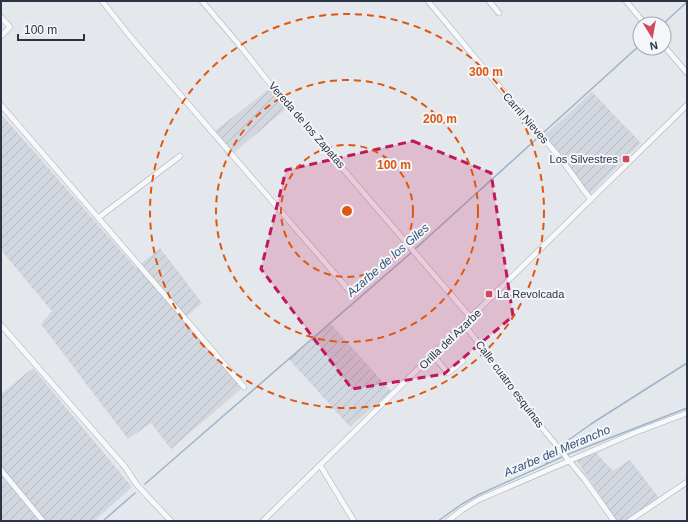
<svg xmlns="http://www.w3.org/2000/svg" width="688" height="522" font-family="Arial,sans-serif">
<defs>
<pattern id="industrial-furrows" width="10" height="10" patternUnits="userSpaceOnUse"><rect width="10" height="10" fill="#d2d6de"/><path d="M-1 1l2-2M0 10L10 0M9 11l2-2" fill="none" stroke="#b4b8c0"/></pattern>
</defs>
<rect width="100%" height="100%" fill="#e4e7ec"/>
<path fill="url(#industrial-furrows)" d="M 272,87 L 288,107 L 229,157 L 211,134 Z
M 592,92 L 641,143 L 590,194 L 545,135 Z
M 1,114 L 136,268 L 160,248 L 202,303 L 183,320 L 242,388 L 171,449 L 151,423 L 128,439 L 41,324 L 52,311 L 1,250 Z
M 330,323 L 391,391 L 350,427 L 289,359 Z
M 33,368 L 132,487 L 94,521 L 1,521 L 1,394 Z
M 596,453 L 613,471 L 630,460 L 662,502 L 634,521 L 617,521 L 576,460 Z"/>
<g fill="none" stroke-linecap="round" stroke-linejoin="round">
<path stroke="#9fb4cc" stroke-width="1.5" d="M 663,24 L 687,2
M 415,249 L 640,45
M 560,446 L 591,424 L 687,363
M 545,465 L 557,449
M 145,484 L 412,252
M 103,521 L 135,493
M 438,521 L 462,504 L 478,495 L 571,453 L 687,408"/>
<g stroke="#a9aeb7" stroke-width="6">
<path id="minor" d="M 102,1 L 133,40 L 353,295
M 202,1 L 241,47 L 271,85 L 471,318
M 428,1 L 512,102 L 561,159 L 591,200
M 489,1 L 499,13
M 626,1 L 645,24
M 1,17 L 10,27 L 1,36
M 664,46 L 687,73
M 1,105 L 244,387
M 98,218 L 180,156
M 464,324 L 543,429 L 585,480 L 614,521
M 1,325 L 125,467 L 137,485 L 171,521
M 433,355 L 448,373 L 463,361
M 320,465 L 354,521
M 1,470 L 43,521
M 263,521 L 687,105
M 448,521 L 462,510 L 478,500 L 634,433 L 687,413
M 629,521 L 687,482"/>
</g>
<use href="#minor" stroke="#f7f8fa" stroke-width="5"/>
</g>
<path fill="#c2185b" fill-opacity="0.2" stroke="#c2185b" stroke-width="3" stroke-dasharray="8 5" stroke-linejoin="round" d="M 413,141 L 491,173 L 513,316 L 444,374 L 352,389 L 261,269 L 286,170 Z"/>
<g fill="none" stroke="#df570f" stroke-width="2" stroke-dasharray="7 5">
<circle cx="347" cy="211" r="66"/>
<circle cx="347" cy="211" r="131"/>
<circle cx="347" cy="211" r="197"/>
</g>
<g fill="#d1495b" stroke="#f4f6f9" stroke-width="1.5">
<rect x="622" y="155" width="8" height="8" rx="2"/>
<rect x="485" y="290" width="8" height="8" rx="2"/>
</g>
<g text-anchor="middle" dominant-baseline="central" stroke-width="4" stroke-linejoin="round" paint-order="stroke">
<g font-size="11" fill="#2b3445" stroke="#f4f6f9">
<text transform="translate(526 118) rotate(49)">Carril Nieves</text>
<text transform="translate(307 125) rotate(49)">Vereda de los Zapatas</text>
<text transform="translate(450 339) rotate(-44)">Orilla del Azarbe</text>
<text transform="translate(510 384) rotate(53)">Calle cuatro esquinas</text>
</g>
<g font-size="11" fill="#2b3445" stroke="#f4f6f9" text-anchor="end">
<text x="618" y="159">Los Silvestres</text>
<text x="497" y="294" text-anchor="start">La Revolcada</text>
</g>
<g font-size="12" font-style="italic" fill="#34527a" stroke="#f4f6f9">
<text transform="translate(388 260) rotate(-41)">Azarbe de los Giles</text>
<text transform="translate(557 451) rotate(-23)">Azarbe del Merancho</text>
</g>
</g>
<circle cx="347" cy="211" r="6" fill="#df570f" stroke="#f4f6f9" stroke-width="2"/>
<g font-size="12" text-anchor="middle" font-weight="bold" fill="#df570f" stroke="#f4f6f9" stroke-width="4" stroke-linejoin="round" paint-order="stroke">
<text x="486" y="76">300 m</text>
<text x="440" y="123">200 m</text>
<text x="394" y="169">100 m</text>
</g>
<rect width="688" height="522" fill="none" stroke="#2b3445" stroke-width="4"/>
<g transform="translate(652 36) rotate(169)"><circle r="19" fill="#f4f6f9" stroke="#a4a8b1"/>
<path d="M0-3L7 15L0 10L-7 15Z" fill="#d1495b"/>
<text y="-6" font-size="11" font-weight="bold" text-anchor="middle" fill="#2b3445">N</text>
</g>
<path d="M18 34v6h66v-6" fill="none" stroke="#2b3445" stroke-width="2"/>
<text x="24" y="34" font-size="12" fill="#2b3445" stroke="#f4f6f9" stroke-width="3" paint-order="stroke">100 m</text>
</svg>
